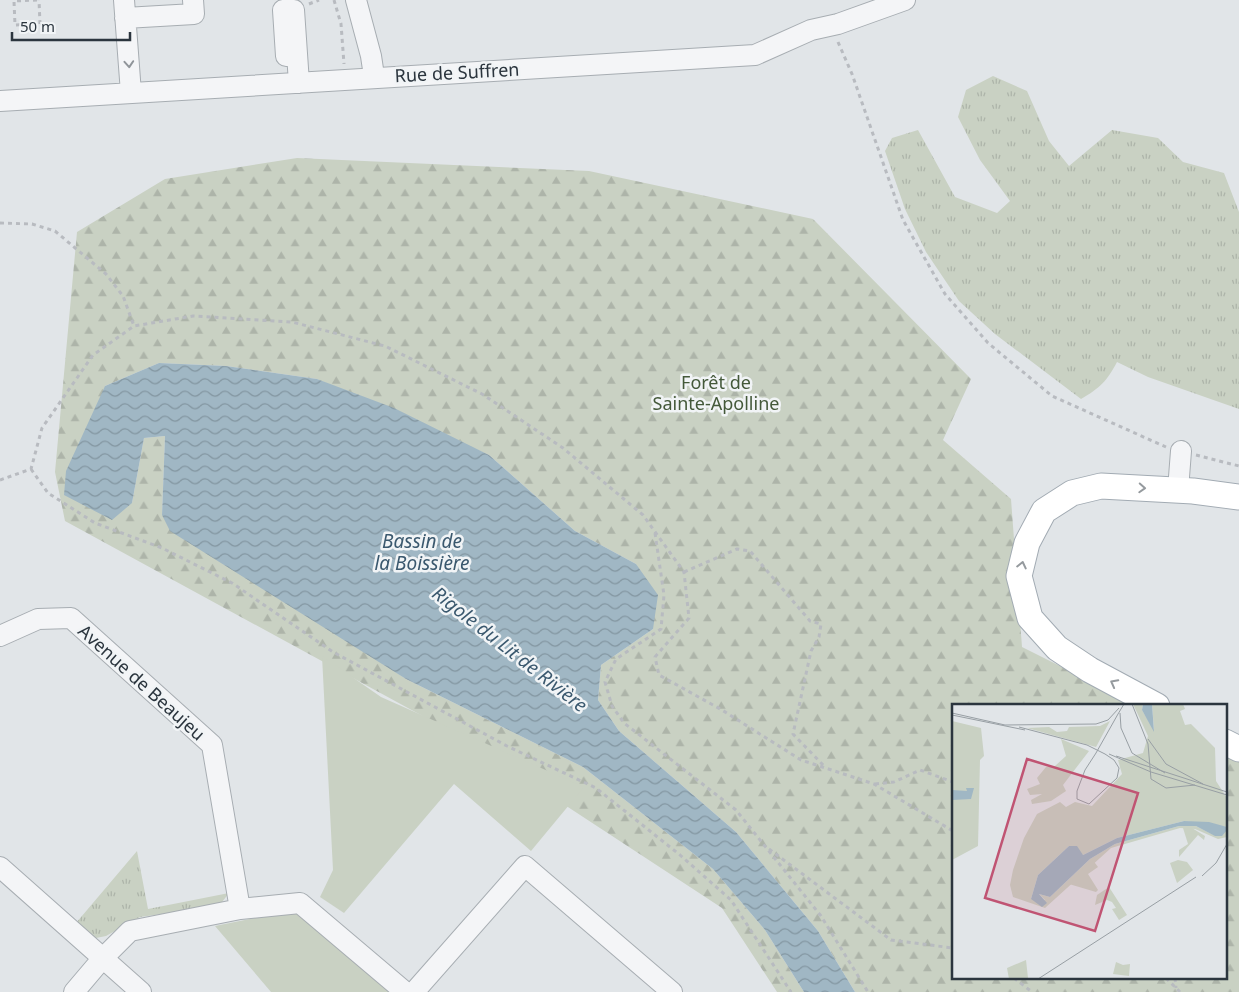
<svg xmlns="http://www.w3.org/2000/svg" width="1239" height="992" font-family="'Noto Sans',sans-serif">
<defs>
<pattern id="grass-tufts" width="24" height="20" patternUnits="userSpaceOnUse" patternTransform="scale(1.25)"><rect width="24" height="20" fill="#c9d1c3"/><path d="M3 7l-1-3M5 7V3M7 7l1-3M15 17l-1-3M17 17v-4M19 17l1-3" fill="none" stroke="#adb4a9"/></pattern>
<pattern id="forest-firs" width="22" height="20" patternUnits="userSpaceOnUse" patternTransform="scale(1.25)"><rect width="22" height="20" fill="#c9d1c3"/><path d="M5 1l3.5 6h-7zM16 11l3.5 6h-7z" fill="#adb4a9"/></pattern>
<pattern id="water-waves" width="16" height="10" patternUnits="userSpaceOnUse" patternTransform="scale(1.25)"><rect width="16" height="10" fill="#a0b7c4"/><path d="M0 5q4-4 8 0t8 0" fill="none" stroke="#8396a1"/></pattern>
</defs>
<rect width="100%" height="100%" fill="#e1e5e8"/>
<path fill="url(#grass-tufts)" d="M 993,76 L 1027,91 L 1049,141 L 1069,166 L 1112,130 L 1158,138 L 1183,162 L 1224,173 L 1239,212 L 1239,409 L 1148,377 L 1117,362 C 1107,381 1100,388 1081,399 L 995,334 L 959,301 L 926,252 L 905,209 L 885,151 L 892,138 L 918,130 L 955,197 L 997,213 L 1010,201 L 980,160 L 958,117 L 966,90 Z
M 137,851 L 148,909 L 229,893 L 219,906 L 140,917 L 106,936 L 96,938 L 90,936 L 76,923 Z"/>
<path fill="url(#forest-firs)" d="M 297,158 L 589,171 L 813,219 L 971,379 L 943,440 L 1011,499 L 1022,647 L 1140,706 L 953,706 L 953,978 L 1225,978 L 1225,748 L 1239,755 L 1239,992 L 855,992 L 818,931 L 736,832 L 619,731 L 598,700 L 601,665 L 653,629 L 636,564 L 575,531 L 489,455 L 317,379 L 226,366 L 159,363 L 105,386 L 132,503 L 144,438 L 165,436 L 162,515 L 406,679 L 583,767 L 713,869 L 765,930 L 804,992 L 777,992 L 722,908 L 461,737 L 65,521 L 55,472 L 77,232 L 165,179 Z"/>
<path fill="#c9d1c3" d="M 322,656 L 381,697 L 584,787 L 531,851 L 454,784 L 344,913 L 320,897 L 333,870 Z
M 290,911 L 302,914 L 394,992 L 271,992 L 215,926 Z"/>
<path fill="url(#water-waves)" d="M 159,363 L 226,366 L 317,379 L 394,408 L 489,455 L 575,531 L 636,564 L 658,595 L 653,629 L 601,665 L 598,700 L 619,731 L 736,832 L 818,931 L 855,992 L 804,992 L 765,930 L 713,869 L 583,767 L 406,679 L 170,531 L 162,515 L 165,436 L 144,438 L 132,503 L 112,520 L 64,495 L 66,471 L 105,386 Z"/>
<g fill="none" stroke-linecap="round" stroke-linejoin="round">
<g stroke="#a7adb2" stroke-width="22">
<path id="minor" d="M 124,0 L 131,93
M 356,0 L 371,56 L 374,76
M 125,18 L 194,14 L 193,0
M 297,56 L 286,56 L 283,10 L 294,10 L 299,83
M 0,101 L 755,55 L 811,30 L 838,24 L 905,0
M 1178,490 L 1181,451
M 0,636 L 38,619 L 71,618 L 212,745 L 240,909
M 0,867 L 141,992
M 74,992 L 102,959 L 130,931 L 240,909 L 300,903 L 405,992
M 414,992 L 525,866 L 672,992"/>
</g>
<g stroke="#a2abb3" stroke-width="27">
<path id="major" d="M 1157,706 L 1090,670 L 1057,648 L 1030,618 L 1019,576 L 1027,543 L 1044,511 L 1072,493 L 1101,486 L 1193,491 L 1239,497
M 1225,742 L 1239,749"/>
</g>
<path stroke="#b8bbc0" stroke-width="3" stroke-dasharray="4 4" stroke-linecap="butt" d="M 37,0 L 14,1 L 15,25 L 40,24 L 39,0
M 334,0 L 341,24 L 344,64
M 309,4 L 319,0
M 838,42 L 852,74 L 903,220 L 945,294 L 988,343 L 1052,396 L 1166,447
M 0,223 L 32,224 L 55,231 L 106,274 L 123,296 L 134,326
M 1196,455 L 1239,466
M 31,469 L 48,493 L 95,523 L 162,548 L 232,583 L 333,652 L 507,746 L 596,788 L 680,855 L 731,900 L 791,992
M 0,480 L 31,469 L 42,428 L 93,355 L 134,326 L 193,316 L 292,322 L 385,346 L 482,394 L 563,448 L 643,515 L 684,572 L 689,618 L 655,657 L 659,675 L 722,710 L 801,760 L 874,784 L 953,831
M 655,533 L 664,595 L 661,629 L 616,659 L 605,682 L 612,706 L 624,723 L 736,810 L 821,916 L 868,992
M 684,572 L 737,549 L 750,551 L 810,621 L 821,624 L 819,637 L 811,651 L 793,734 L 825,767
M 875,784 L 894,782 L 920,770 L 953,782
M 769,849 L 891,940 L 953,948
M 1014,978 L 1032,992
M 1166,978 L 1180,992
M 1175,978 L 1176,988"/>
<use href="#minor" stroke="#f4f5f7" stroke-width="20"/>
<use href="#major" stroke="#fff" stroke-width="25"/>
</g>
<defs><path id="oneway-chevron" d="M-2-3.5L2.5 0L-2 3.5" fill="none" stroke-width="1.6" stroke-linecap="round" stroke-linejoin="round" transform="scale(1.25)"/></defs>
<use stroke="#90959a" href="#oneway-chevron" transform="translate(129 64) rotate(86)"/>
<g stroke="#959a9e">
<use href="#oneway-chevron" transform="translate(1142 488) rotate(3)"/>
<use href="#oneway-chevron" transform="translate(1022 565) rotate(-77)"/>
<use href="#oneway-chevron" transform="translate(1114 683) rotate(-152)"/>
</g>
<g text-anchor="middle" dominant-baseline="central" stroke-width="5" stroke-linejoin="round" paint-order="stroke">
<g font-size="18" fill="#2b353e" stroke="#f1f4f6">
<text transform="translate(457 72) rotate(-3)">Rue de Suffren</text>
<text transform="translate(142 682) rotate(42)">Avenue de Beaujeu</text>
</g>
<g font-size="18" fill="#44593a" stroke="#f1f4f6">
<text x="716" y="382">Forêt de<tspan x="716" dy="21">Sainte-Apolline</tspan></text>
</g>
<g font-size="19" font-style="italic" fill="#3a586e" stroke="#f1f4f6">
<text x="422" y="541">Bassin de<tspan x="422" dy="22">la Boissière</tspan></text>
<text transform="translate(510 649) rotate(38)">Rigole du Lit de Rivière</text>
</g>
</g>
<g transform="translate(952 704)">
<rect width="275" height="275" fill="#e1e5e8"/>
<path d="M 158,17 L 144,43 L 75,24 L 97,23 L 105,28 L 115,27 L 117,23 L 148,22 ZM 109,35 L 137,47 L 111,81 L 114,87 L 99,97 L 80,100 L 79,96 L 90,90 L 78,91 L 75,85 L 88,80 L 85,74 L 94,63 L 103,62 L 114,52 Z" fill="#c9d1c3"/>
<path d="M 181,0 L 191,0 L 190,6 L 202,26 L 200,0 L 231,0 L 233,5 L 228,7 L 233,21 L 239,20 L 263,44 L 264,77 L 275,94 L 275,123 L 232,117 L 165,134 L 131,151 L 117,142 L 86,171 L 79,195 L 93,196 L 87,190 L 98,193 L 138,155 L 163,140 L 227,122 L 244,122 L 264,132 L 275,126 L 275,133 L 266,135 L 243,125 L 228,124 L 159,144 L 93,204 L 61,193 L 58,181 L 61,166 L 72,134 L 85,110 L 108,98 L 114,103 L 123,98 L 140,102 L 170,70 L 166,56 L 191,49 L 196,32 Z" fill="#c9d1c3"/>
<path d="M 0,17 L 29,24 L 32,52 L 28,56 L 26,142 L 0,156 ZM 231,124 L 240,124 L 253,132 L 252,136 L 246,131 L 227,153 L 227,146 L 236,140 ZM 140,155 L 146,163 L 136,170 L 146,186 L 144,188 L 117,180 ZM 226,156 L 235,158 L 241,166 L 225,179 L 218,159 ZM 157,183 L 175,211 L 167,216 L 160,205 L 164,204 L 160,198 L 155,196 L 143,201 L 145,191 ZM 74,256 L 76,274 L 57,275 L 55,264 ZM 164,258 L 171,261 L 178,260 L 177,272 L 161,270 Z" fill="#c9d1c3"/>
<path d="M 191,0 L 200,0 L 202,28 L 190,6 ZM 14,84 L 22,84 L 19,95 L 0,96 L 0,86 L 15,87 ZM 232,117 L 257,118 L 275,123 L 275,126 L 270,132 L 263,132 L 244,122 L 227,122 L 163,140 L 138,155 L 98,193 L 87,190 L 95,199 L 90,203 L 79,195 L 86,171 L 117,142 L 125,142 L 131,151 L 165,134 Z" fill="#a0b7c4"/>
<path fill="none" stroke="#989fa4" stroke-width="1" d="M 180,0 L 196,40 L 199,75 L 214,84 L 243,81M 0,9 L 53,21M 168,9 L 169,24 L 180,49 L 213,69M 0,11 L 73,26M 53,21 L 144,20 L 156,16 L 167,4M 67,23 L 135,41M 196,35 L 214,60 L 251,80M 135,41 L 153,50 L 162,56 L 167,64 L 165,74 L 137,100 L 125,95 L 125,87 L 133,66 L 144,49 L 166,10 L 172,0M 157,50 L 199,68 L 275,91M 164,52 L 275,88M 250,172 L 264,159 L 275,140M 86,275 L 244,173"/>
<path fill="#c05473" fill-opacity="0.15" stroke="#c05473" stroke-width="2.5" d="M 75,55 L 186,89 L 143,227 L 33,194 Z"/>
<rect width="275" height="275" fill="none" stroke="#2b353e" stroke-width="2.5"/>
</g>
<path d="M12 32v8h118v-8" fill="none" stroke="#2b353e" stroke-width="2.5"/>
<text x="20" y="32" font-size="15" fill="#2b353e" stroke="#f1f4f6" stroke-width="4" paint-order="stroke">50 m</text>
</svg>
